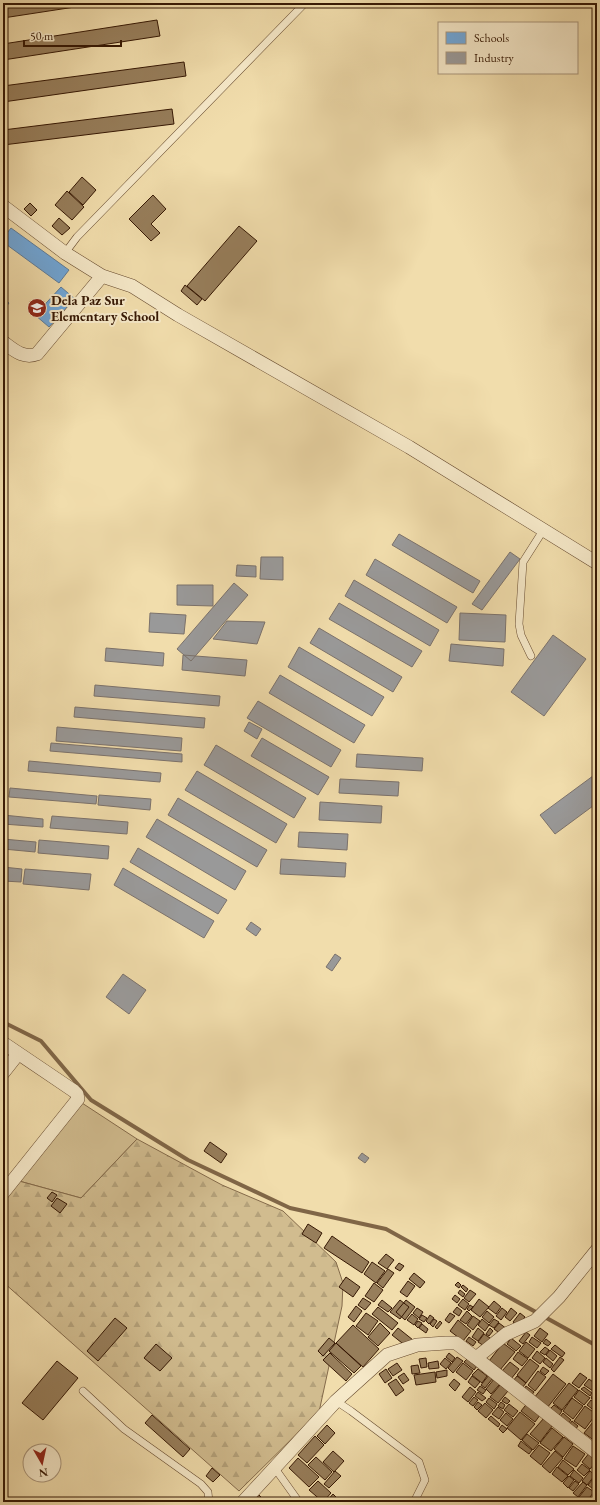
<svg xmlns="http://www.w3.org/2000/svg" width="600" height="1505" font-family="'EB Garamond',serif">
<defs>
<pattern id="forest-firs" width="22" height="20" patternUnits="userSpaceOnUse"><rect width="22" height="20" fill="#d1bc8f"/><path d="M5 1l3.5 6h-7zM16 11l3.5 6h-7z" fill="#b4a17a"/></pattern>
</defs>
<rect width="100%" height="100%" fill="#f1ddac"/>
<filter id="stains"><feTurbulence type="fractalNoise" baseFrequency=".005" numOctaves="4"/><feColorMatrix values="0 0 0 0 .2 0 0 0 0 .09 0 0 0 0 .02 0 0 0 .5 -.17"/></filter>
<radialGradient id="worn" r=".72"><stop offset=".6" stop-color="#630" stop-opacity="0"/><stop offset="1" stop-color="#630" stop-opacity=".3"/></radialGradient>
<path fill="#d1bc8f" stroke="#846a4a" d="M 82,1103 L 137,1139 L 81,1198 L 19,1181 Z"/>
<path fill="url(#forest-firs)" stroke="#846a4a" d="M 137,1139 L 222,1185 L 283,1211 L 336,1262 L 343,1283 L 342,1306 L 319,1412 L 239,1491 L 3,1282 L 3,1201 L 19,1181 L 81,1198 Z"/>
<path fill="#6fa8dc" stroke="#5e7d9b" d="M 11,228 L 69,270 L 59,283 L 3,242 L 3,238 Z
M 61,287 L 75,299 L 49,327 L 35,315 Z
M 3,299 L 9,303 L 3,311 Z"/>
<path fill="#999" stroke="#7b726c" d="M 399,534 L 480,581 L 473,593 L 392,545 Z
M 510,552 L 520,559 L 482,610 L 472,604 Z
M 261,557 L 283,557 L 283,580 L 260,579 Z
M 375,559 L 457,607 L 447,623 L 366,575 Z
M 237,565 L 256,566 L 256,577 L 236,576 Z
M 354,580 L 439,630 L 430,646 L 345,596 Z
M 234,583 L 248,595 L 191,661 L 177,649 Z
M 177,585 L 213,585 L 213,606 L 177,605 Z
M 339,603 L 422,651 L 412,667 L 329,619 Z
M 150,613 L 186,615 L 184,634 L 149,632 Z
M 460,613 L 506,615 L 505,642 L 459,640 Z
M 227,621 L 265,622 L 257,644 L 213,639 Z
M 319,628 L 402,677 L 393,692 L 310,643 Z
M 553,635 L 586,659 L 544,716 L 511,692 Z
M 451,644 L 504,649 L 503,666 L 449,661 Z
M 299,647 L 384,697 L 372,716 L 288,667 Z
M 106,648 L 164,653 L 163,666 L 105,661 Z
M 183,655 L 247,660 L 245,676 L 182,670 Z
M 280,675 L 365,725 L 354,743 L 269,693 Z
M 95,685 L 220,696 L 219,706 L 94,696 Z
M 258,701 L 341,750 L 331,767 L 247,718 Z
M 75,707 L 205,718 L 204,728 L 74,717 Z
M 249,722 L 262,729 L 257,739 L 244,731 Z
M 57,727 L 182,738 L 181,751 L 56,741 Z
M 262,738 L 329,777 L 318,795 L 251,756 Z
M 51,743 L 182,754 L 182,762 L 50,751 Z
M 216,745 L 306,798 L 294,818 L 204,765 Z
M 357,754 L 423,758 L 422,771 L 356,767 Z
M 29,761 L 161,773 L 160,782 L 28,771 Z
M 197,771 L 287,824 L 276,843 L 185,790 Z
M 597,773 L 597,803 L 555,834 L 540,815 Z
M 340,779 L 399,782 L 398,796 L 339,793 Z
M 10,788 L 97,796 L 96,804 L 9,797 Z
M 99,795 L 151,799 L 150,810 L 98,805 Z
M 178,798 L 267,850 L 257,867 L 168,815 Z
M 320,802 L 382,806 L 381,823 L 319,820 Z
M 3,815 L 43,819 L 43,827 L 3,824 Z
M 52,816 L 128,822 L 127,834 L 50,828 Z
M 157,819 L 246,871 L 235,890 L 146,837 Z
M 299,832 L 348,834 L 347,850 L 298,847 Z
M 3,839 L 36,842 L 35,852 L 3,849 Z
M 39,840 L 109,846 L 108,859 L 38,853 Z
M 138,848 L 227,900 L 218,914 L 130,862 Z
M 281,859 L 346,863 L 345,877 L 280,874 Z
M 3,867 L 22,869 L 21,882 L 3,881 Z
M 123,868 L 214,921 L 204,938 L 114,885 Z
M 25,869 L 91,874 L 89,890 L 23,884 Z
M 251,922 L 261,929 L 256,936 L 246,929 Z
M 335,954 L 341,958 L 332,971 L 326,967 Z
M 123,974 L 146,990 L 129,1014 L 106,997 Z
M 362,1153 L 369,1158 L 365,1163 L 358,1158 Z"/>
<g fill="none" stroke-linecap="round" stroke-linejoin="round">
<path stroke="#806647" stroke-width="4" d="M 3,1022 L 41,1041 L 91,1100 L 188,1160 L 290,1208 L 386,1229 L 597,1346"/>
</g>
<path fill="#977e5b" stroke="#361804" d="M 3,3 L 101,3 L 3,18 Z
M 157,20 L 160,36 L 3,60 L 3,44 Z
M 184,62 L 186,76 L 3,102 L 3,86 Z
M 172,109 L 174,124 L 3,145 L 3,130 Z
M 82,177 L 96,190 L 83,205 L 69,192 Z
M 67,191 L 84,207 L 72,220 L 55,205 Z
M 153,195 L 166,209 L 151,224 L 160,233 L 151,241 L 129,219 Z
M 30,203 L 37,210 L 31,216 L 24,209 Z
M 59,218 L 70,228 L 62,235 L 52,226 Z
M 239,226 L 257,241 L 205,301 L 187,286 Z
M 185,285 L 202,299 L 197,305 L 181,291 Z
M 210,1142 L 227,1154 L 221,1163 L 204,1151 Z
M 52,1192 L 57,1195 L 52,1202 L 47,1198 Z
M 57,1198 L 67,1204 L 60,1213 L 51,1206 Z
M 308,1224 L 322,1233 L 316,1243 L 302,1234 Z
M 332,1236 L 369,1262 L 362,1273 L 324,1248 Z
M 386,1254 L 394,1260 L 387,1269 L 378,1263 Z
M 372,1262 L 385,1271 L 376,1283 L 364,1274 Z
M 399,1263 L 404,1266 L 400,1271 L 395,1268 Z
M 388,1269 L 394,1273 L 383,1288 L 377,1283 Z
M 414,1273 L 425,1282 L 420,1288 L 409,1279 Z
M 346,1277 L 360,1287 L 353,1297 L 339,1287 Z
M 408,1281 L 415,1286 L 407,1297 L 400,1292 Z
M 458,1282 L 461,1285 L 459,1288 L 455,1285 Z
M 374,1283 L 383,1290 L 374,1302 L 365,1296 Z
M 463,1285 L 468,1289 L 466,1292 L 461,1287 Z
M 460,1290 L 465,1294 L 463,1297 L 458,1293 Z
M 470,1290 L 476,1294 L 469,1302 L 464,1298 Z
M 455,1295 L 460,1299 L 457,1303 L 452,1299 Z
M 363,1298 L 371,1303 L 365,1310 L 358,1305 Z
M 463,1299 L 469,1304 L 465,1310 L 458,1305 Z
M 479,1299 L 489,1307 L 480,1317 L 471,1310 Z
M 382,1300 L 392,1308 L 388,1312 L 378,1305 Z
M 400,1300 L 409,1307 L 400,1319 L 390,1312 Z
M 406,1300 L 415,1307 L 405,1320 L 396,1312 Z
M 494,1301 L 501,1307 L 496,1314 L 488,1308 Z
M 470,1305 L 473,1307 L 469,1311 L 467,1309 Z
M 356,1306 L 362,1311 L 354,1322 L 348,1317 Z
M 378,1307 L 398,1323 L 392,1330 L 372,1314 Z
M 457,1307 L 462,1311 L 459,1316 L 453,1312 Z
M 417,1308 L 423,1312 L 419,1318 L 413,1313 Z
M 502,1308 L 507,1312 L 501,1320 L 496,1316 Z
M 511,1308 L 517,1313 L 510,1321 L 505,1317 Z
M 467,1311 L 472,1316 L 466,1324 L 460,1320 Z
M 487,1311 L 494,1317 L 489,1323 L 482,1317 Z
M 366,1313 L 378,1321 L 368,1335 L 356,1326 Z
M 450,1313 L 455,1316 L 449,1323 L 445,1320 Z
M 520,1313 L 525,1317 L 518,1326 L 513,1322 Z
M 412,1314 L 418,1319 L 414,1325 L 407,1320 Z
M 422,1315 L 427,1318 L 424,1322 L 419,1319 Z
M 430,1315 L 434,1318 L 429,1324 L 426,1321 Z
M 473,1316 L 480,1321 L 473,1330 L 467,1325 Z
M 115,1318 L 127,1328 L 98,1361 L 87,1351 Z
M 434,1319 L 437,1321 L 433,1327 L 430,1324 Z
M 482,1319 L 489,1325 L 485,1331 L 478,1325 Z
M 494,1319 L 499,1322 L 494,1328 L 489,1325 Z
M 458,1320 L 471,1331 L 463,1341 L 450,1331 Z
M 418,1321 L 422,1323 L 418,1328 L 415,1325 Z
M 440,1321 L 442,1323 L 437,1329 L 435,1327 Z
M 380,1323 L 390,1333 L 378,1346 L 368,1337 Z
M 499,1323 L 507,1329 L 502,1335 L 494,1329 Z
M 422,1324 L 428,1329 L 426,1333 L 419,1328 Z
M 353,1325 L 379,1349 L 363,1367 L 336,1343 Z
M 398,1328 L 413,1340 L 407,1347 L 392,1335 Z
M 478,1328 L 484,1333 L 478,1341 L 472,1337 Z
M 490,1328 L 493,1331 L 489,1336 L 486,1334 Z
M 540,1328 L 548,1334 L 542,1342 L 534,1336 Z
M 526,1332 L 530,1335 L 523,1344 L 519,1341 Z
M 484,1334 L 490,1338 L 484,1346 L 478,1342 Z
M 469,1337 L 476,1342 L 473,1346 L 466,1341 Z
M 532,1337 L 541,1343 L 537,1348 L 529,1342 Z
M 329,1338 L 335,1343 L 323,1356 L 318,1351 Z
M 511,1338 L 521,1346 L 516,1351 L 507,1344 Z
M 546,1339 L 551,1343 L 548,1346 L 543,1343 Z
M 526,1342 L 535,1349 L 528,1358 L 519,1351 Z
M 336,1343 L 361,1366 L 354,1373 L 329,1351 Z
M 503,1343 L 515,1352 L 500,1370 L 489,1361 Z
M 156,1344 L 172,1358 L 160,1371 L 144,1358 Z
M 555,1345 L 565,1353 L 562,1357 L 551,1349 Z
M 545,1347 L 549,1350 L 545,1355 L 540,1352 Z
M 550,1350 L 557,1356 L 553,1361 L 546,1355 Z
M 537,1351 L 545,1358 L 540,1364 L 532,1358 Z
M 518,1352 L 528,1359 L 522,1366 L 513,1359 Z
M 330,1353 L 352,1374 L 346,1381 L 323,1360 Z
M 449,1353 L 455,1358 L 452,1362 L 446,1357 Z
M 457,1357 L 463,1361 L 453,1373 L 448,1368 Z
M 560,1357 L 564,1360 L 554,1372 L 551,1369 Z
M 426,1358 L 427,1367 L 421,1368 L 419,1359 Z
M 445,1358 L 451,1363 L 446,1369 L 440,1364 Z
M 468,1358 L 477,1366 L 474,1370 L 464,1362 Z
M 546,1358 L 553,1364 L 550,1368 L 543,1362 Z
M 530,1359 L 539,1366 L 526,1383 L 517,1375 Z
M 57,1361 L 78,1378 L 43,1420 L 22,1403 Z
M 438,1361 L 439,1368 L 429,1369 L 428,1363 Z
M 510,1362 L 519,1369 L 511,1379 L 502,1371 Z
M 397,1363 L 402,1370 L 393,1376 L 388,1369 Z
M 463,1363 L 473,1371 L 466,1380 L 456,1372 Z
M 418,1365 L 420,1373 L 412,1374 L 411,1366 Z
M 543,1367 L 549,1371 L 545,1375 L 540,1371 Z
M 386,1369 L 392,1378 L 385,1383 L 379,1374 Z
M 478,1369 L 487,1376 L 482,1383 L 472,1375 Z
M 447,1370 L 447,1376 L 437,1378 L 436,1372 Z
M 538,1371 L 546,1377 L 535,1391 L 528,1385 Z
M 435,1372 L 436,1382 L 416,1385 L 414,1375 Z
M 404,1373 L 409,1380 L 403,1384 L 398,1377 Z
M 580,1373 L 587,1378 L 579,1388 L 572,1383 Z
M 553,1374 L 566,1384 L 547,1408 L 534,1398 Z
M 489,1375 L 493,1378 L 485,1388 L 481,1385 Z
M 472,1376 L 480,1382 L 475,1388 L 468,1382 Z
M 517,1376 L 526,1383 L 522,1388 L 513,1381 Z
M 396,1379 L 404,1390 L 396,1396 L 388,1384 Z
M 454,1379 L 460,1384 L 455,1391 L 449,1385 Z
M 494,1379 L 500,1384 L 491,1394 L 486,1389 Z
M 589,1379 L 597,1385 L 593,1391 L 584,1385 Z
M 569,1383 L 578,1390 L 562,1410 L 553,1403 Z
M 500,1385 L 508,1391 L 498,1403 L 490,1397 Z
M 480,1386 L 486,1390 L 483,1394 L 477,1390 Z
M 526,1386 L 534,1392 L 531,1396 L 524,1389 Z
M 470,1387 L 476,1392 L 468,1402 L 462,1397 Z
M 584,1387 L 592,1393 L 590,1396 L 581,1389 Z
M 579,1390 L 590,1398 L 584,1405 L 574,1397 Z
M 478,1392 L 486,1398 L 482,1401 L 475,1396 Z
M 593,1394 L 597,1397 L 596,1402 L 591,1398 Z
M 474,1397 L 478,1400 L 473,1406 L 469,1403 Z
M 505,1397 L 510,1401 L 507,1404 L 502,1401 Z
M 489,1398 L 497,1404 L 494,1409 L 486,1402 Z
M 572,1398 L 583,1406 L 573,1419 L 563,1411 Z
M 591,1400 L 597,1405 L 596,1412 L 587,1405 Z
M 529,1401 L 543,1411 L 535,1422 L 521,1411 Z
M 478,1402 L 482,1405 L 477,1410 L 474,1407 Z
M 501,1402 L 505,1405 L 503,1409 L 498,1406 Z
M 485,1403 L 493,1410 L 486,1418 L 478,1411 Z
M 509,1404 L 518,1411 L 513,1417 L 504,1410 Z
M 554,1405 L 562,1411 L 558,1417 L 549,1410 Z
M 585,1406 L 596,1414 L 585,1429 L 574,1421 Z
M 498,1407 L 504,1412 L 499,1419 L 492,1414 Z
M 520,1412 L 535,1424 L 521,1440 L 507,1428 Z
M 506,1413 L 513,1419 L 507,1426 L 500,1420 Z
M 563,1413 L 571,1420 L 567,1425 L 559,1418 Z
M 152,1415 L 190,1449 L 183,1457 L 145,1423 Z
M 491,1416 L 500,1424 L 498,1427 L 488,1419 Z
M 597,1417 L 597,1432 L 592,1439 L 584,1433 Z
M 544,1418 L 553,1425 L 540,1442 L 530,1434 Z
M 572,1421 L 578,1426 L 575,1430 L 569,1425 Z
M 327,1425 L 335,1433 L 325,1444 L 317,1436 Z
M 502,1425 L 507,1429 L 503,1433 L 499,1429 Z
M 552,1428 L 563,1437 L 551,1451 L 540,1443 Z
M 527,1434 L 539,1443 L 533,1450 L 522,1440 Z
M 315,1436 L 324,1445 L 307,1463 L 298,1455 Z
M 596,1436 L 597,1437 L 597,1447 L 591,1443 Z
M 564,1437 L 573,1444 L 563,1457 L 554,1449 Z
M 521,1441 L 532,1450 L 529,1454 L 518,1446 Z
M 539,1445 L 550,1453 L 541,1465 L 530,1456 Z
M 573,1446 L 585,1454 L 576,1467 L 564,1459 Z
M 333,1451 L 344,1461 L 334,1472 L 323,1462 Z
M 555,1451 L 563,1458 L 550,1473 L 542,1466 Z
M 590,1452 L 597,1458 L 597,1461 L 590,1469 L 582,1462 Z
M 316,1457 L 332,1472 L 325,1480 L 308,1465 Z
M 298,1458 L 319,1477 L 309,1487 L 289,1468 Z
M 563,1460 L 574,1469 L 568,1475 L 558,1467 Z
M 582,1464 L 590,1470 L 584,1476 L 577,1470 Z
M 597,1465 L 597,1470 L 595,1473 L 592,1470 Z
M 557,1467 L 568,1476 L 562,1482 L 552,1474 Z
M 212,1468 L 220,1475 L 213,1482 L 206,1476 Z
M 574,1470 L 583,1478 L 579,1483 L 570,1476 Z
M 335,1471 L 341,1476 L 329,1488 L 324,1484 Z
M 590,1471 L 595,1475 L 587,1485 L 582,1481 Z
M 597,1474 L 597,1492 L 588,1485 Z
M 569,1476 L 574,1480 L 568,1488 L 563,1483 Z
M 318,1481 L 331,1493 L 323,1502 L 309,1490 Z
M 575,1481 L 579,1484 L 573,1491 L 569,1488 Z
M 583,1482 L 587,1485 L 578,1497 L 573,1493 Z
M 587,1487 L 594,1492 L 586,1502 L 584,1502 L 579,1497 Z
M 258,1494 L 266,1502 L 250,1502 Z
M 333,1494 L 340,1501 L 339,1502 L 326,1502 Z
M 595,1494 L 597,1496 L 597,1501 L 588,1502 Z"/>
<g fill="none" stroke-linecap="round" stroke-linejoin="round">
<g stroke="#65492e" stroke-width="8">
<path id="service" d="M 65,253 L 77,237 L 305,3
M 531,656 L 521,635 L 519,624 L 523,562 L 544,529
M 83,1391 L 124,1429 L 201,1484 L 208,1492 L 209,1502
M 336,1401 L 351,1411 L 419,1462 L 425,1480 L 414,1502
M 274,1467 L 299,1502"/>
</g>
<g stroke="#65492e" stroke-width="14">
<path id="minor" d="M 3,206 L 65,253 L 102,276 L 132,286 L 178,315 L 409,447 L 597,563
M 3,342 C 14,350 23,359 37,354 L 102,276
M 3,1043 L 74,1091 L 77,1094 L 78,1099 L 3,1193
M 3,1073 L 18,1054
M 476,1358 L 597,1453
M 243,1502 L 336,1401 L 387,1355 L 417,1345 L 446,1343 L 456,1343 L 476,1358 L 506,1334 L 535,1321 L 559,1297 L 597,1250"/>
</g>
<use href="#service" stroke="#f6e9c9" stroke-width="7"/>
<use href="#minor" stroke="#f6e9c9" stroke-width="13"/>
</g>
<defs>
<g id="school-disc" transform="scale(1)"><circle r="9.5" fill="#8f2418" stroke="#f6e9c9"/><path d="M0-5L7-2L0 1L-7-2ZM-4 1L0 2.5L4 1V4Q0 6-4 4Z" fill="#fff"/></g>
</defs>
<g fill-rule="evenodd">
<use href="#school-disc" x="37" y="308"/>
</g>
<g text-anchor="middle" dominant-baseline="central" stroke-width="4" stroke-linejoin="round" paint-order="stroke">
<g font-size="14" font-weight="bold" fill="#361804" stroke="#f6e9c9" text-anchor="start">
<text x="51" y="300">Dela Paz Sur<tspan x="51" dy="16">Elementary School</tspan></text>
</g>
</g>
<rect width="600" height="1505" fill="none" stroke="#f1ddac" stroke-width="16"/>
<rect x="4" y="4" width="592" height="1497" fill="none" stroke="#361804" stroke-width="2"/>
<rect x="8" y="8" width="584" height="1489" fill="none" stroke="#361804"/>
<rect x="438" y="22" width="140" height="52" fill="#f6e9c9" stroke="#a9957a"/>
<rect x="446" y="32" width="20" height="12" fill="#6fa8dc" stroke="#a9957a"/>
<text x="474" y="42" font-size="12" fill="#361804">Schools</text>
<rect x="446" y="52" width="20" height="12" fill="#999999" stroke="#a9957a"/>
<text x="474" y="62" font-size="12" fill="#361804">Industry</text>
<g transform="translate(42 1463) rotate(171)"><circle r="19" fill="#f6e9c9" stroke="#a9957a"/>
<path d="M0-3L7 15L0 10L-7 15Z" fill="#8f2418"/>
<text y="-6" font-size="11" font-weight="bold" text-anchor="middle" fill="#361804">N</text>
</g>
<path d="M24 40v6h97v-6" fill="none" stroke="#361804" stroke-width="2"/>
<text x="30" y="40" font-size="12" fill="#361804" stroke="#f6e9c9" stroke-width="3" paint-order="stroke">50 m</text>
<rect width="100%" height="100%" filter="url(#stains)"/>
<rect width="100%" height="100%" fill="url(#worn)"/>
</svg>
